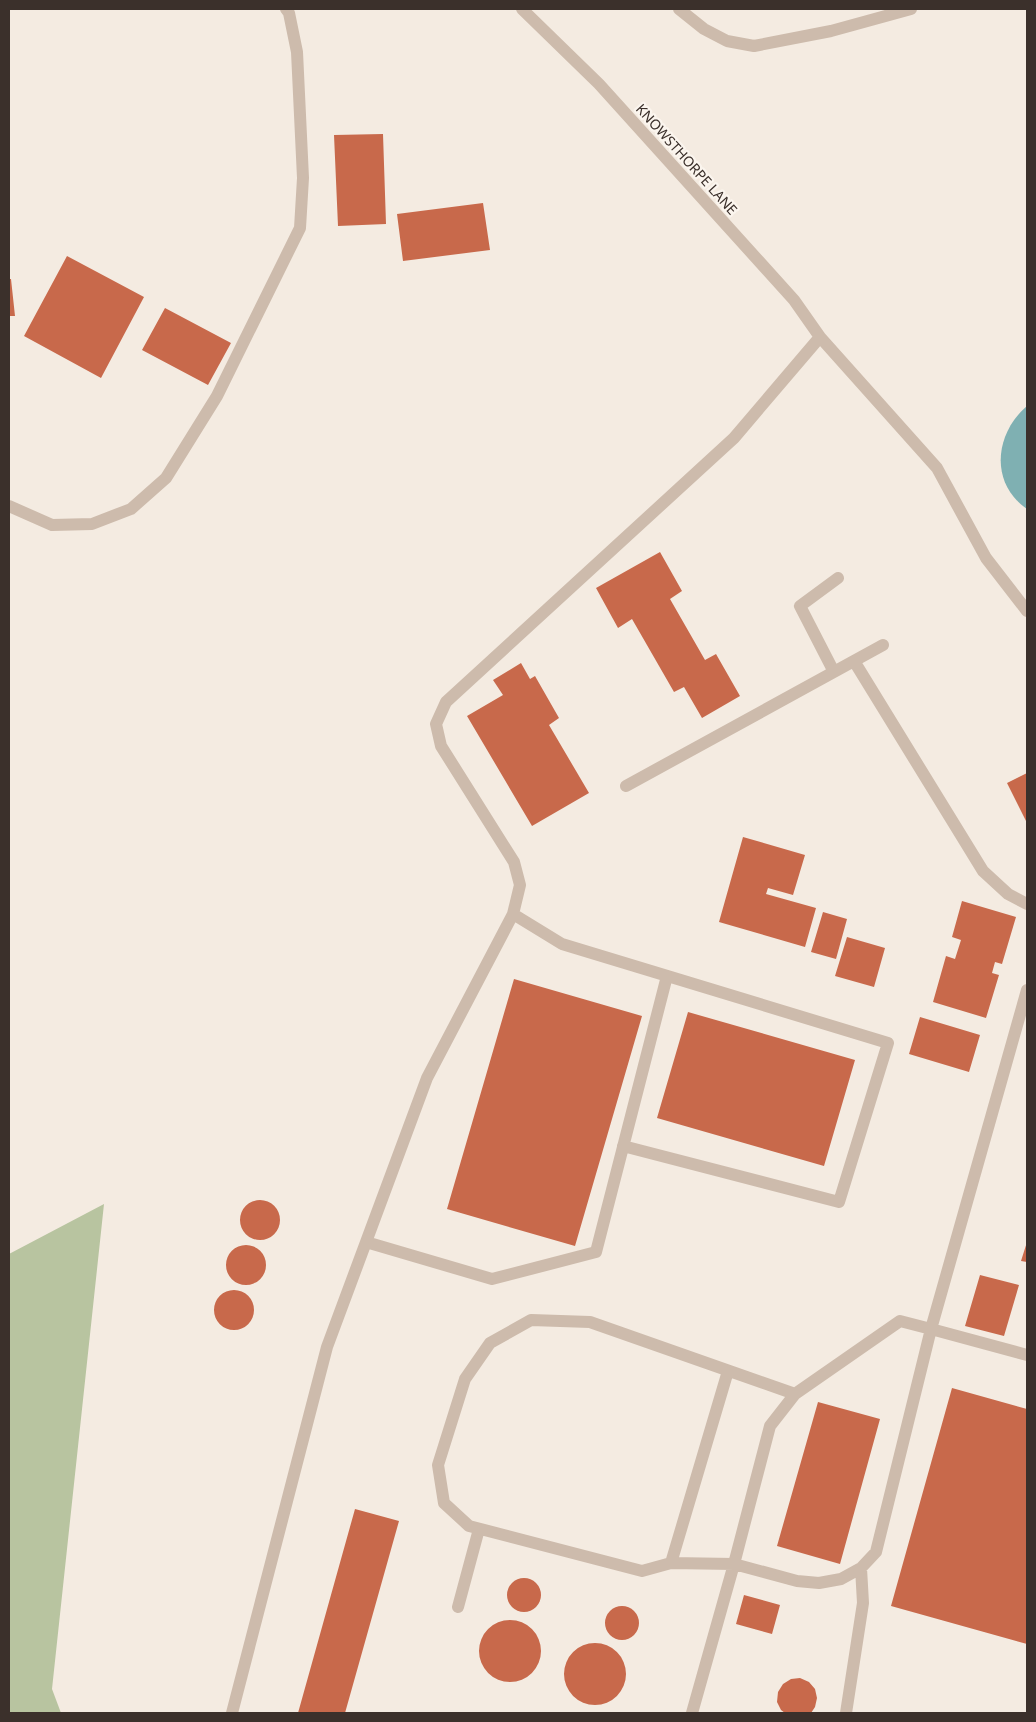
<svg xmlns="http://www.w3.org/2000/svg" width="1036" height="1722" font-family="'Noto Sans',sans-serif">
<rect width="100%" height="100%" fill="#f4ebe1"/>
<path fill="#b8c4a0" d="M 104,1204 L 52,1689 L 61,1713 L 9,1713 L 9,1254 Z"/>
<path fill="#7fb0b2" d="M 1027,406 L 1027,509 C 989,483 995,433 1027,406 Z"/>
<path fill="#c8694b" d="M 383,134 L 386,224 L 338,226 L 334,135 Z
M 483,203 L 490,250 L 403,261 L 397,214 Z
M 67,256 L 144,297 L 101,378 L 24,336 Z
M 9,279 L 11,279 L 15,316 L 9,316 Z
M 165,308 L 231,343 L 208,385 L 142,350 Z
M 660,552 L 682,591 L 670,599 L 705,660 L 716,654 L 740,696 L 702,718 L 684,687 L 674,692 L 632,619 L 618,628 L 596,588 Z
M 521,663 L 530,679 L 535,676 L 559,718 L 549,725 L 589,793 L 532,826 L 467,716 L 503,695 L 493,680 Z
M 1027,773 L 1027,823 L 1007,783 Z
M 743,837 L 805,855 L 793,895 L 768,888 L 766,894 L 816,908 L 805,947 L 719,922 Z
M 962,901 L 1016,917 L 1002,964 L 995,962 L 992,973 L 999,975 L 986,1018 L 933,1002 L 946,956 L 955,959 L 961,940 L 952,937 Z
M 823,912 L 847,919 L 836,959 L 811,952 Z
M 847,937 L 885,948 L 874,987 L 835,976 Z
M 514,979 L 642,1016 L 575,1246 L 447,1209 Z
M 688,1012 L 855,1060 L 824,1166 L 657,1118 Z
M 920,1017 L 980,1035 L 969,1072 L 909,1054 Z
M240 1220a20 20 0 1 1 40 0a20 20 0 1 1-40 0Z
M 1027,1242 L 1027,1262 L 1021,1261 Z
M226 1265a20 20 0 1 1 40 0a20 20 0 1 1-40 0Z
M 980,1275 L 1019,1285 L 1004,1336 L 965,1326 Z
M214 1310a20 20 0 1 1 40 0a20 20 0 1 1-40 0Z
M 952,1388 L 1027,1409 L 1027,1644 L 891,1606 Z
M 818,1402 L 880,1419 L 840,1564 L 777,1546 Z
M 355,1509 L 399,1521 L 345,1713 L 298,1713 Z
M507 1595a17 17 0 1 1 34 0a17 17 0 1 1-34 0Z
M 744,1595 L 780,1605 L 772,1634 L 736,1624 Z
M605 1623a17 17 0 1 1 34 0a17 17 0 1 1-34 0Z
M479 1651a31 31 0 1 1 62 0a31 31 0 1 1-62 0Z
M564 1674a31 31 0 1 1 62 0a31 31 0 1 1-62 0Z
M 800,1678 L 809,1682 L 815,1689 L 817,1698 L 815,1707 L 811,1713 L 785,1713 L 781,1710 L 777,1702 L 778,1692 L 783,1684 L 791,1679 Z"/>
<g fill="none" stroke-linecap="round" stroke-linejoin="round">
<path stroke="#cdbbac" stroke-width="12" d="M 522,9 L 599,84 L 794,300 L 820,337 L 937,468 L 986,558 L 1027,611
M 679,9 L 704,29 L 727,41 L 754,46 L 831,31 L 911,9
M 9,506 L 52,525 L 92,524 L 131,509 L 166,478 L 217,396 L 300,228 L 303,178 L 297,52 L 289,13 L 286,9
M 854,661 L 983,871 L 1008,894 L 1027,904
M 834,672 L 800,606 L 838,578
M 626,786 L 883,645
M 513,914 L 562,944 L 888,1043 L 839,1202 L 623,1146
M 1027,990 L 931,1329 L 1027,1355
M 366,1242 L 492,1279 L 596,1252 L 667,976
M 671,1563 L 728,1371
M 458,1607 L 479,1529
M 232,1713 L 327,1347 L 427,1078 L 513,914 L 520,885 L 514,862 L 441,746 L 436,724 L 446,702 L 734,438 L 820,337
M 692,1713 L 734,1564 L 770,1426 L 795,1394 L 900,1321 L 931,1329 L 876,1552 L 861,1568 L 841,1579 L 819,1583 L 797,1581 L 734,1564 L 671,1563 L 642,1571 L 469,1526 L 444,1503 L 438,1465 L 465,1379 L 490,1343 L 531,1320 L 590,1322 L 795,1394
M 846,1713 L 863,1603 L 861,1568"/>
</g>
<g text-anchor="middle" dominant-baseline="central" stroke-width="4.5" stroke-linejoin="round" paint-order="stroke">
<g font-size="14" fill="#3b302b" stroke="#fbf5ee">
<text transform="translate(687 159) rotate(48)">KNOWSTHORPE LANE</text>
</g>
</g>
<rect width="1036" height="1722" fill="none" stroke="#3b302b" stroke-width="20"/>
</svg>
